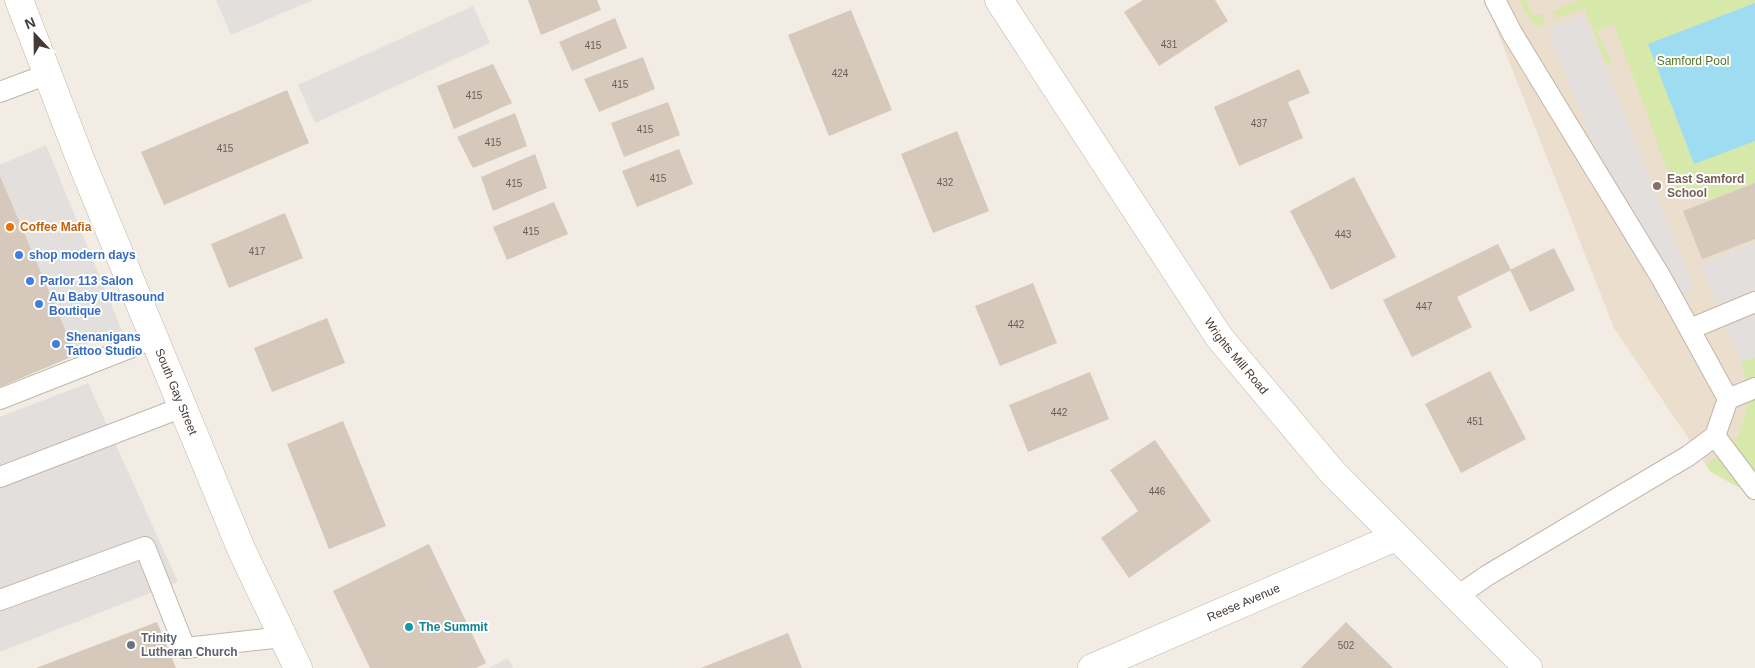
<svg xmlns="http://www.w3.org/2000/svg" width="1755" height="668" font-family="Helvetica,sans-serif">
<rect width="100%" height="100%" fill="#f2ece4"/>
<path fill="#ecdecd" d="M 1485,0 L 1755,0 L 1755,496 L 1711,472 L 1614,328 Z"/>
<path fill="#d7e8ab" d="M 1519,0 L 1527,0 L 1533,15 L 1542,14 L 1545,23 L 1535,27 Z
M 1580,0 L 1755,0 L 1755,183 L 1713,199 L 1675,192 L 1614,24 L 1597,31 L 1612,64 L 1606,63 L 1584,8 L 1556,19 L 1553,11 Z
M 1755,357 L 1755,496 L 1711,472 L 1706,466 L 1738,437 L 1744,418 L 1749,389 L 1741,362 Z"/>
<path fill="#e3dfdd" d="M 216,0 L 313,0 L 231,35 Z
M 473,6 L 490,43 L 315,123 L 298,85 Z
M 1584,14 L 1694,288 L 1658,303 L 1547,29 Z
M 46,145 L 122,331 L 73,349 L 0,176 L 0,165 Z
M 1755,243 L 1755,357 L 1741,362 L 1700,264 Z
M 88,383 L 178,582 L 0,652 L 0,417 Z
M 508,658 L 513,668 L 489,668 Z"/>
<path fill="#9eddf1" d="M 1755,3 L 1755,141 L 1694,164 L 1648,44 Z"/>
<path fill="#d7c8bc" d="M 528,0 L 597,0 L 601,10 L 541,35 Z
M 1143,0 L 1215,0 L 1228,21 L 1159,66 L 1124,12 Z
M 851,10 L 892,110 L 829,136 L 788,35 Z
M 615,18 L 627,48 L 572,71 L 559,42 Z
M 643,57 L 655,89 L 599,112 L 584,79 Z
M 493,64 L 512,103 L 454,129 L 437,86 Z
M 1299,69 L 1310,93 L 1288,102 L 1303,138 L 1239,166 L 1214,107 Z
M 287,90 L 309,143 L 164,205 L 141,152 Z
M 668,102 L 680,135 L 624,157 L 611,123 Z
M 515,113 L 527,146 L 473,168 L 457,137 Z
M 957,131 L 989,211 L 933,233 L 901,154 Z
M 679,149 L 693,184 L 637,207 L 622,171 Z
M 535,154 L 547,188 L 493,211 L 481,177 Z
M 0,176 L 76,355 L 0,387 Z
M 1354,177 L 1396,257 L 1331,290 L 1290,211 Z
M 1755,183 L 1755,239 L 1702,259 L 1683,211 Z
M 554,202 L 568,234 L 507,260 L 493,227 Z
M 285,213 L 303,258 L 229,288 L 211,244 Z
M 1498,244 L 1511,270 L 1457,297 L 1472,327 L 1412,357 L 1383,300 Z
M 1554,248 L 1575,290 L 1530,312 L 1510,270 Z
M 1033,283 L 1057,343 L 1000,366 L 975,306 Z
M 327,318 L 345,363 L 272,392 L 254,348 Z
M 1490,371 L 1526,439 L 1461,473 L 1425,404 Z
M 1090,372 L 1109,419 L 1028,452 L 1009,405 Z
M 343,421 L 386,526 L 329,549 L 287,444 Z
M 1155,440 L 1211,521 L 1129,578 L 1101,538 L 1138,511 L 1110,470 Z
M 429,544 L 486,663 L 476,668 L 370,668 L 333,591 Z
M 157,622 L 176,668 L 36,668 Z
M 1346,622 L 1393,668 L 1301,668 Z
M 788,633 L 802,668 L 701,668 Z"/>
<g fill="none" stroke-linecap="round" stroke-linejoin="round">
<g stroke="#c1b5aa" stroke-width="22">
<path id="lane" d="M 0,92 L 48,74
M 1690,329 L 1755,302
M 0,399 L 155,338
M 1728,399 L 1755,388
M 1715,436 L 1755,489
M 0,477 L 183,407
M 1456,597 L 1488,575 L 1688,456 L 1715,436 L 1728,399 L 1662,279 L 1512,33 L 1495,0
M 0,600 L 145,547 L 185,648 L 283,637"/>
</g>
<g stroke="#c1b5aa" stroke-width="29">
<g id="street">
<path id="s1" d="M 19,0 L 81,161 L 242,551 L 298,668"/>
<path id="s2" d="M 999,0 L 1219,337 L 1333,473 L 1528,668"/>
<path id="s3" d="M 1092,668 L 1396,537"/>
</g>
</g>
<use href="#lane" stroke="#fff" stroke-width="20"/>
<use href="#street" stroke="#fff" stroke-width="28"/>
</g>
<circle fill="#8d6e63" stroke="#fff" stroke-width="2" cx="1657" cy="186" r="5"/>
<circle fill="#e8710a" stroke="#fff" stroke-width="2" cx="10" cy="227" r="5"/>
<g fill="#3f7fe0" stroke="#fff" stroke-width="2">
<circle cx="19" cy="255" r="5"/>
<circle cx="30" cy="281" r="5"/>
<circle cx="39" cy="304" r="5"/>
<circle cx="56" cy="344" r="5"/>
</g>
<circle fill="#0f9aa8" stroke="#fff" stroke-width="2" cx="409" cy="627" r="5"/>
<circle fill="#6b7280" stroke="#fff" stroke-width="2" cx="131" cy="645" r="5"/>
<g text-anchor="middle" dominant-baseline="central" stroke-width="4" stroke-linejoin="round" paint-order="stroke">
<g font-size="10" fill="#6a5e56">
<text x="1169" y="44">431</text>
<text x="593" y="45">415</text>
<text x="840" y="73">424</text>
<text x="620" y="84">415</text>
<text x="474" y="95">415</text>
<text x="1259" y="123">437</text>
<text x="645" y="129">415</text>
<text x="493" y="142">415</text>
<text x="225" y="148">415</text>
<text x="658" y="178">415</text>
<text x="945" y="182">432</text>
<text x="514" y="183">415</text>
<text x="531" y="231">415</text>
<text x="1343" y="234">443</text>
<text x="257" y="251">417</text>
<text x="1424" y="306">447</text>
<text x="1016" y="324">442</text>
<text x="1059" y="412">442</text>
<text x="1475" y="421">451</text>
<text x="1157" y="491">446</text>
<text x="1346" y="645">502</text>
</g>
<g font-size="12" fill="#527726" stroke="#fff">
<text x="1693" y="61">Samford Pool</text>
</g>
<g font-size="12" font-weight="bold" fill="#785e54" stroke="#fff" text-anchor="start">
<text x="1667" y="179">East Samford<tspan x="1667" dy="14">School</tspan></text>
</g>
<g font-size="12" font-weight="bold" fill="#c56008" stroke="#fff" text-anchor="start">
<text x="20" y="227">Coffee Mafia</text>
</g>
<g font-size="12" font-weight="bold" fill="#366cbe" stroke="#fff" text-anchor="start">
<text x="29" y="255">shop modern days</text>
<text x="40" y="281">Parlor 113 Salon</text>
<text x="49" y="297">Au Baby Ultrasound<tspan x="49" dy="14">Boutique</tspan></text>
<text x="66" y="337">Shenanigans<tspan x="66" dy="14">Tattoo Studio</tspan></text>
</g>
<g font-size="12" fill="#453b34" stroke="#fff">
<text stroke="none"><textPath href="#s2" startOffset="428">Wrights Mill Road</textPath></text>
<text stroke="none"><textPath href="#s1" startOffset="422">South Gay Street</textPath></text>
<text stroke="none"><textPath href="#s3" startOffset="165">Reese Avenue</textPath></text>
</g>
<g font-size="12" font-weight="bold" fill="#0d838f" stroke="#fff" text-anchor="start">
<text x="419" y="627">The Summit</text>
</g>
<g font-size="12" font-weight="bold" fill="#5b616d" stroke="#fff" text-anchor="start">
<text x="141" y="638">Trinity<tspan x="141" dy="14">Lutheran Church</tspan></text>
</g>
</g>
<g transform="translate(35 35) rotate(338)" stroke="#ffffff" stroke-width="4" paint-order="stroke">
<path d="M0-4L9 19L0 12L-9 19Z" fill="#453b34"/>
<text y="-8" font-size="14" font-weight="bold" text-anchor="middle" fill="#453b34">N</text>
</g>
</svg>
